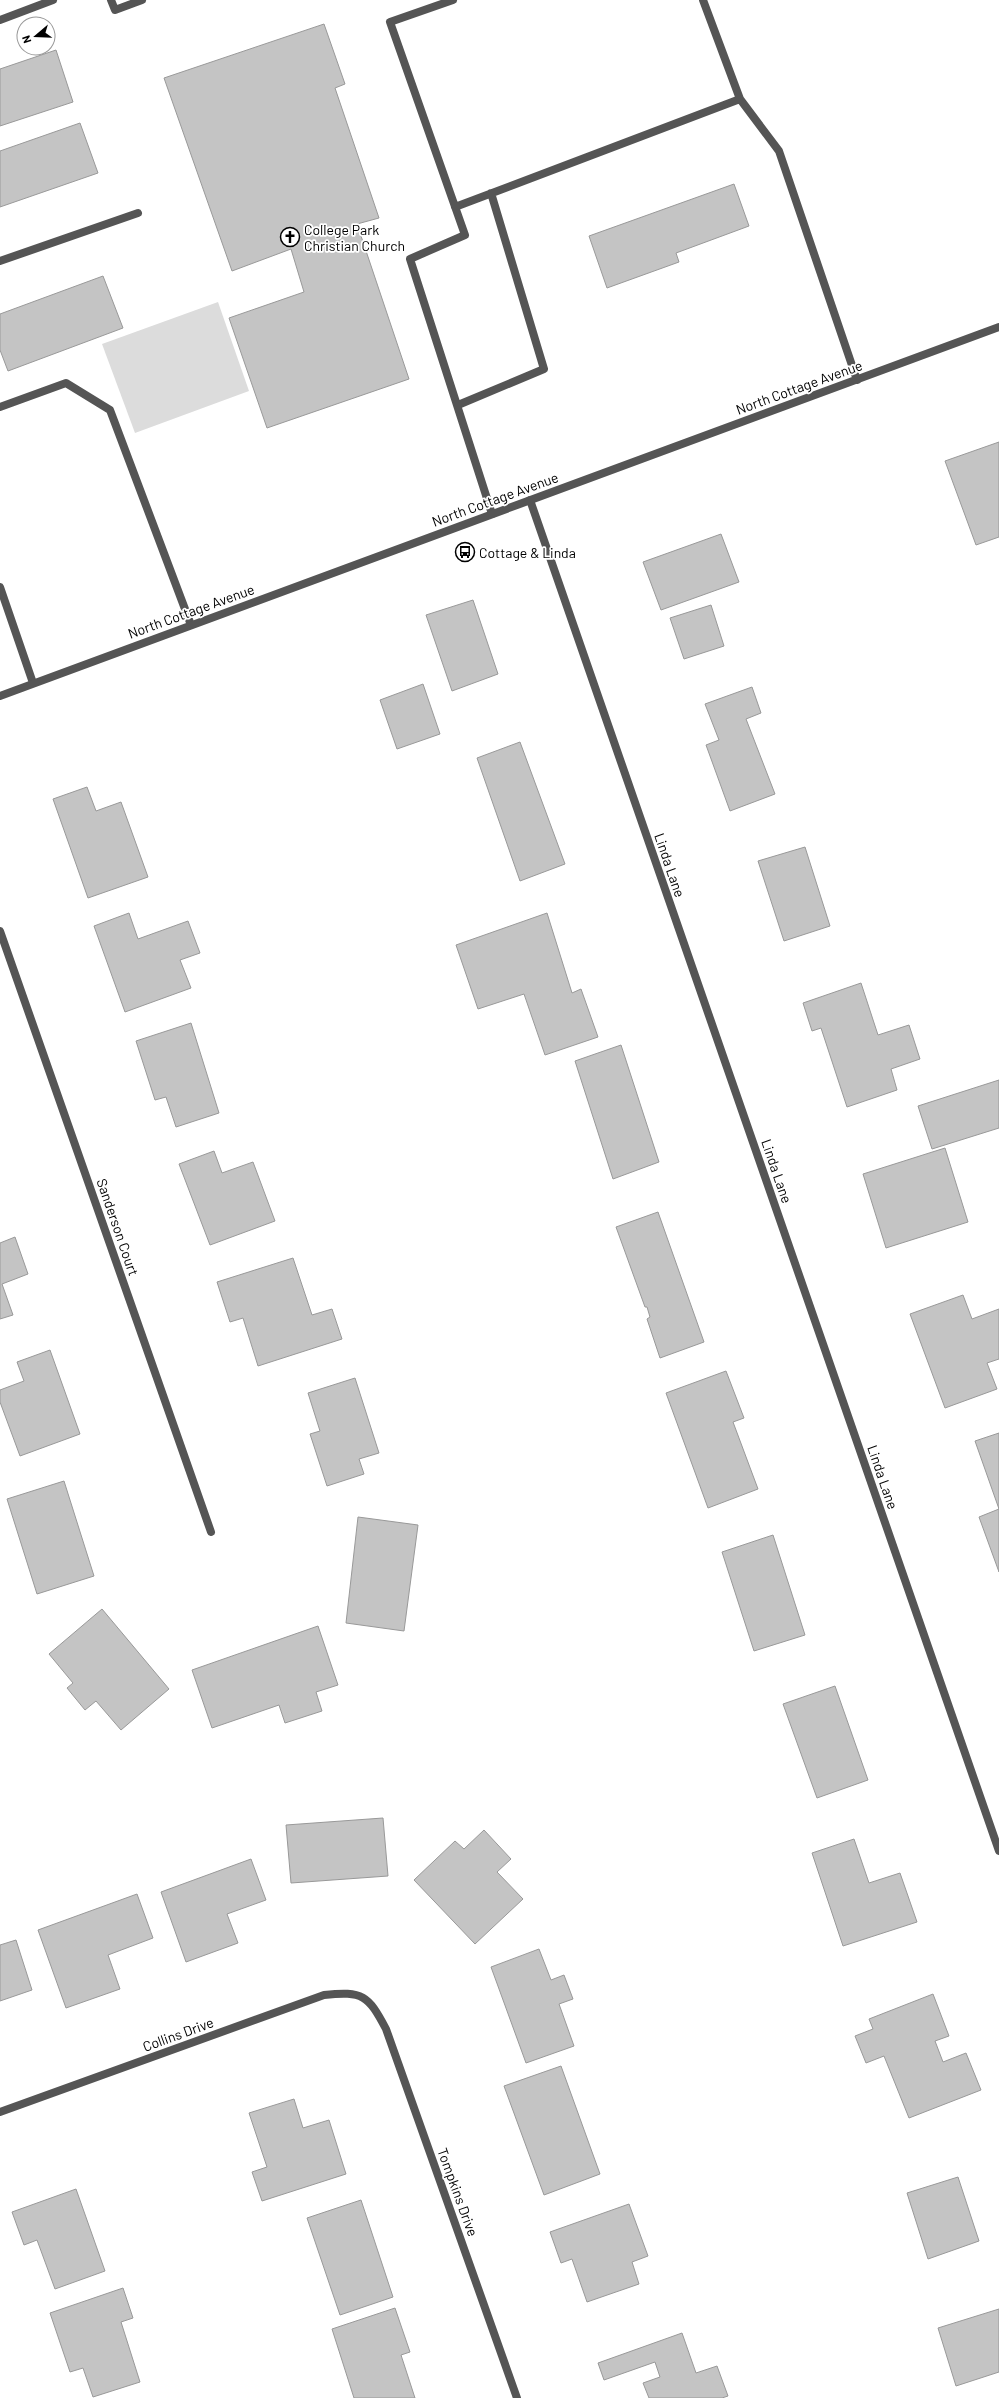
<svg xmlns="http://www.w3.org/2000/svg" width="999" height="2398" font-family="Barlow,sans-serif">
<rect width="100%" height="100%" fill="#fff"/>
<path fill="#dcdcdc" d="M 218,302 L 249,391 L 135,433 L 102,344 Z"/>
<path fill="#c4c4c4" stroke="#999" d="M 324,24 L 345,84 L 335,88 L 379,218 L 357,224 L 409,379 L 267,428 L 229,318 L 304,292 L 291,249 L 232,271 L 164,78 Z
M 56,50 L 73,102 L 0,126 L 0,69 Z
M 80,123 L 98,173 L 0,207 L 0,151 Z
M 734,184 L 749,226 L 676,253 L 679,262 L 607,288 L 589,236 Z
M 103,276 L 123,328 L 8,371 L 0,350 L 0,314 Z
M 999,442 L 999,537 L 976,545 L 945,461 Z
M 721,534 L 739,582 L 661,610 L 643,562 Z
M 473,600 L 498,674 L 452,691 L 426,615 Z
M 711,605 L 724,646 L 684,659 L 670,618 Z
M 423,684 L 440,734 L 397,749 L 380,700 Z
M 752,687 L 761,713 L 746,719 L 775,794 L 730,811 L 706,745 L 719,740 L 705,704 Z
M 520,742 L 565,864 L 520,881 L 477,758 Z
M 87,787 L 96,811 L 121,802 L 148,877 L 88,898 L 53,799 Z
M 805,847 L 830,926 L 784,941 L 758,861 Z
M 129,913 L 138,939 L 188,921 L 200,953 L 180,960 L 191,988 L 125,1012 L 94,926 Z
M 547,913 L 572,993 L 581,989 L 598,1037 L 545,1055 L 524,994 L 478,1009 L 456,945 Z
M 861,983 L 878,1035 L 909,1025 L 920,1059 L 891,1069 L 897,1090 L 847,1107 L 821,1028 L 812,1031 L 803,1003 Z
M 191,1023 L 219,1113 L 176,1127 L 166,1097 L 155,1100 L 136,1041 Z
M 621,1045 L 659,1162 L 613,1179 L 575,1061 Z
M 999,1080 L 999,1128 L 932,1149 L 918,1106 Z
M 945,1148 L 968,1222 L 886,1248 L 863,1174 Z
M 214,1151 L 222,1173 L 253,1162 L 275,1221 L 210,1245 L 179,1164 Z
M 658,1212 L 704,1342 L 660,1358 L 647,1319 L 650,1317 L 647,1307 L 645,1307 L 616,1227 Z
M 15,1237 L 28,1274 L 2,1284 L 13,1315 L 0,1319 L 0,1243 Z
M 293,1258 L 312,1315 L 332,1309 L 342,1339 L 258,1366 L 243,1318 L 230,1322 L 217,1282 Z
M 963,1295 L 972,1319 L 999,1309 L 999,1359 L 987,1363 L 997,1389 L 945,1408 L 910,1314 Z
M 50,1350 L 80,1434 L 20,1456 L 0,1402 L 0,1390 L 24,1381 L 17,1362 Z
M 726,1371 L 744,1418 L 733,1422 L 758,1489 L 708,1508 L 666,1393 Z
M 355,1378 L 379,1453 L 359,1459 L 364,1474 L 327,1486 L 310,1434 L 320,1431 L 308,1393 Z
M 999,1433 L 999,1572 L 979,1517 L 999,1509 L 975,1441 Z
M 64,1481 L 94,1576 L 37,1594 L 7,1499 Z
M 358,1517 L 418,1525 L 404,1631 L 346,1623 Z
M 773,1535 L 805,1635 L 754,1651 L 722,1552 Z
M 102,1609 L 169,1689 L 121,1730 L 96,1701 L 85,1710 L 67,1688 L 73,1683 L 49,1654 Z
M 318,1626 L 338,1685 L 316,1692 L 322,1711 L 285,1723 L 279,1705 L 212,1728 L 192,1670 Z
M 835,1686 L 868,1780 L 817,1798 L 783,1704 Z
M 383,1818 L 388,1876 L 291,1883 L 286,1825 Z
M 484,1830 L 511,1859 L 497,1872 L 523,1899 L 475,1944 L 414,1880 L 455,1841 L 464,1849 Z
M 854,1839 L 869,1883 L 900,1873 L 917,1922 L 843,1946 L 812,1853 Z
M 251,1859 L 266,1900 L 227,1914 L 238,1943 L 186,1962 L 161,1892 Z
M 137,1894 L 153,1938 L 108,1955 L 120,1989 L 66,2008 L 38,1930 Z
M 16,1940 L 32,1990 L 0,2001 L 0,1945 Z
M 539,1949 L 551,1980 L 564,1975 L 573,1999 L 559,2004 L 574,2046 L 526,2063 L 491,1967 Z
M 933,1994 L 949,2036 L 935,2041 L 943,2062 L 966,2053 L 981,2090 L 909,2118 L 884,2056 L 866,2063 L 855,2036 L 873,2029 L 869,2019 Z
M 561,2066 L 600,2174 L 544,2195 L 504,2086 Z
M 294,2099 L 303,2128 L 329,2120 L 346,2174 L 262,2201 L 252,2172 L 267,2167 L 249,2113 Z
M 958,2177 L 979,2241 L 928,2259 L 907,2193 Z
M 76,2189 L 105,2271 L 55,2289 L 37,2240 L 24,2245 L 12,2212 Z
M 361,2200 L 393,2297 L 340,2315 L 307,2218 Z
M 629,2204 L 648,2256 L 632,2262 L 639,2284 L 587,2302 L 572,2259 L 561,2263 L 550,2232 Z
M 123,2288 L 133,2318 L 121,2322 L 140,2382 L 93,2397 L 83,2368 L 70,2372 L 50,2313 Z
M 395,2308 L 410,2352 L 401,2355 L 415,2398 L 354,2398 L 332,2329 Z
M 999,2309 L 999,2372 L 956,2386 L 938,2328 Z
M 682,2333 L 696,2373 L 717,2366 L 728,2396 L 722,2398 L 649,2398 L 643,2383 L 660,2377 L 655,2362 L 604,2380 L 598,2363 Z"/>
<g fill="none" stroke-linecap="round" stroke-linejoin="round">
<path stroke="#555" stroke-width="8" d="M 111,0 L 115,10 L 142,0
M 453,0 L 390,22 L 465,235 L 410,259 L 492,514
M 0,20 L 53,0
M 740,99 L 779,151 L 857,380
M 455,207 L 740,99 L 703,0
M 0,261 L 138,213
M 458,405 L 544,369 L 491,193
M 0,407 L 66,383 L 110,410 L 191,625"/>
<path stroke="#555" stroke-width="8" d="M 530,500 L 999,1851
M 0,587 L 33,683
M 0,931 L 211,1532
M 0,2112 L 324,1995 C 363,1991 368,1995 386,2029 L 517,2398"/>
<path stroke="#555" stroke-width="8" d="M 0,696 L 999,327"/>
</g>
<defs>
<g id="church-ring" transform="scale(1)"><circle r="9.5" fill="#fff" stroke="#000" stroke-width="1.5"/><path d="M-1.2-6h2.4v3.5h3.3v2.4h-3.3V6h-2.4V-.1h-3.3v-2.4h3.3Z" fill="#000"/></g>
<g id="bus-ring" transform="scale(1)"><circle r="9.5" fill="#fff" stroke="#000" stroke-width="1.5"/><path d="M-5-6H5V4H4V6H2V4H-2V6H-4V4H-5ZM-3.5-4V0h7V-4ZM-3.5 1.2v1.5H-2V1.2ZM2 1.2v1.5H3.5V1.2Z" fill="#000"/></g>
</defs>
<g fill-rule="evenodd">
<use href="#church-ring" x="290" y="237"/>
<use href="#bus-ring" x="465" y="552"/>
</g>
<g text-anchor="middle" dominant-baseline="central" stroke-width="3.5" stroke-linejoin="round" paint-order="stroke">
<g font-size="14" fill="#000" stroke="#fff" text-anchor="start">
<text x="304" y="229">College Park<tspan x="304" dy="16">Christian Church</tspan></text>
<text x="479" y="552">Cottage &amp; Linda</text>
</g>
<g font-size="14" fill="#000" stroke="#fff">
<text transform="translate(799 387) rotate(-20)">North Cottage Avenue</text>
<text transform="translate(495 499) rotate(-20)">North Cottage Avenue</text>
<text transform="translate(191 611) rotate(-20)">North Cottage Avenue</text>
<text transform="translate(670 865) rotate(71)">Linda Lane</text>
<text transform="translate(777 1171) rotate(71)">Linda Lane</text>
<text transform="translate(118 1227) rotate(71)">Sanderson Court</text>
<text transform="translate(883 1477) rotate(71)">Linda Lane</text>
<text transform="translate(178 2034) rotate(-20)">Collins Drive</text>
<text transform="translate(458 2192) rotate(70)">Tompkins Drive</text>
</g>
</g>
<g transform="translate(36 36) rotate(251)"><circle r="19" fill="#ffffff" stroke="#999999"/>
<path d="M0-3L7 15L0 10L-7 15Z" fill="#000000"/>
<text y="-6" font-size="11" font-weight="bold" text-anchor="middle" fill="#000000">N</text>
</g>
</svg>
